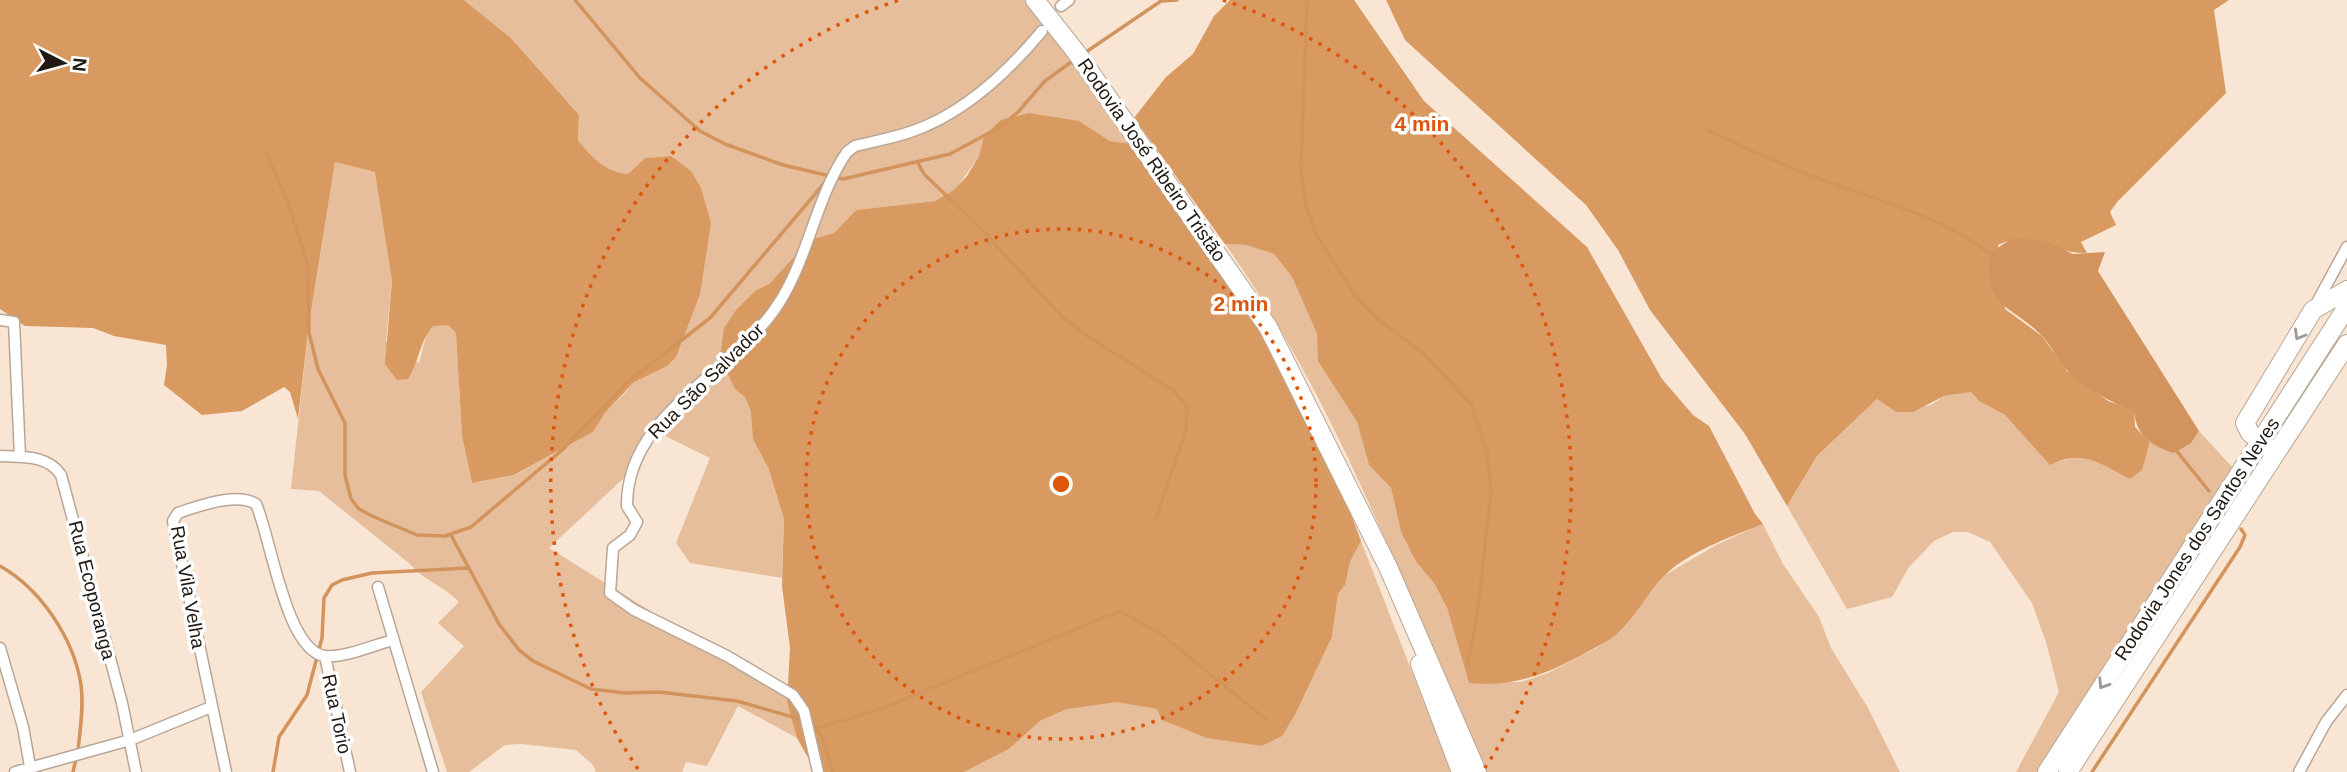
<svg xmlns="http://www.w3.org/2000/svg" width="2347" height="772" font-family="Helvetica,sans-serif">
<rect width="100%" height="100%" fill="#f9e5d3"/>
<path fill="#e6be9b" d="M 464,0 L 1029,0 L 1133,144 L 1110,141 L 1079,121 L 984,136 L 979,156 L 955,190 L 935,201 L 856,210 L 834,233 L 810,241 L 769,284 L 756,290 L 735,389 L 745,397 L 751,412 L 784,519 L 782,578 L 690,563 L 676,543 L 710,458 L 649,428 L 627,475 L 549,548 L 787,696 L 797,738 L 738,706 L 707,766 L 686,762 L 682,772 L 596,772 L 593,765 L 576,750 L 522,744 L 505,745 L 469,772 L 447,772 L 421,692 L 464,646 L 438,623 L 459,602 C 444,586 423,580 410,564 L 319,491 L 291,489 L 308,332 L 335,162 L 376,172 L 392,281 L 386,341 L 419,363 L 427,332 L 433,325 L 448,325 L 456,333 L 462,436 L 472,483 L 515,475 L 593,432 L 605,413 L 624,394 L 693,310 L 700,294 L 680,164 L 671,156 L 645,158 L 628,174 C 606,172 591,157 578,140 L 579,115 L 511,38 Z
M 1225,244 L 1246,245 L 1274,254 L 1292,277 L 1317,334 L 1319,361 L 1357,422 L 1369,465 L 1391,488 L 1401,532 L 1416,562 L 1434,583 L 1447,608 L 1469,683 L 1521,682 L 1548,673 L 1598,647 L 1616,634 L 1665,575 L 1718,544 L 1763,524 L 1783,564 L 1819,617 L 1831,648 L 1868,708 L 1900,772 L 1483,772 C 1406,593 1339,404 1225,244 Z
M 1971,392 L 1979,401 L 2005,415 L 2050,464 L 2078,456 L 2099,462 L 2148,451 L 2150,442 L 2165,450 L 2191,443 L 2199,431 L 2234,469 L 2037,772 L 2016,772 L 2059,692 L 2046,642 L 2032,603 L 1990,542 L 1968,532 L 1953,532 L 1934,541 L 1909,567 L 1892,597 L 1847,609 L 1787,506 L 1817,456 L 1877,399 L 1896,412 L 1931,405 L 1944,396 Z
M 1361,541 L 1451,772 L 964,772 L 1009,749 L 1040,721 L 1067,709 L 1094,704 L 1117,701 L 1157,709 L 1235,741 L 1262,746 L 1281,736 L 1296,713 L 1332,637 L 1338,594 L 1345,585 L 1350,562 Z"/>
<path fill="#d89a61" d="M 0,0 L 464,0 L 511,38 L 579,115 L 578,140 C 591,157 606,172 628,174 L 645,158 L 671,156 L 691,171 L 701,188 L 711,223 L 700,294 L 676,357 L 667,366 L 634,382 L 605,413 L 593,432 L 514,475 L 472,483 L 462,436 L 456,333 L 448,325 L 433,326 C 420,340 419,362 408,379 L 397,380 L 385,364 L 392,281 L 375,172 L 335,162 L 308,331 L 298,419 L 290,392 L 284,387 L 242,411 L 202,415 L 164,385 L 167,365 L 166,345 L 114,336 L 93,328 L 25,326 L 0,309 Z
M 1230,0 L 1354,0 L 1424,101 L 1587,247 L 1662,379 L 1693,415 L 1709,426 L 1755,514 L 1763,524 C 1731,537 1689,551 1664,576 C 1647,594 1635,617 1617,634 C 1606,643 1592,649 1580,656 C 1542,676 1512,687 1469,683 L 1447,608 L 1434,583 L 1416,562 L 1401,532 L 1391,488 L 1369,465 L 1357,422 L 1318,361 L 1317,334 L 1292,277 L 1274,254 L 1246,245 L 1225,244 L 1134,118 L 1166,77 L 1193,54 L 1214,16 Z
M 1386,0 L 2229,0 L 2214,10 L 2226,93 L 2118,201 L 2110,212 L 2116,225 L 2081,242 L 2087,253 C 2054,255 2035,227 1998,245 L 2005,309 L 2042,336 L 2067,371 L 2108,401 L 2134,410 L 2135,427 L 2150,442 L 2142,470 L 2130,479 C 2101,464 2082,448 2050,465 L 2005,415 L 1979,401 L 1971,392 L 1944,396 L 1913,412 L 1896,412 L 1877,399 L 1817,456 L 1787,506 L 1745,434 L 1650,310 L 1618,250 L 1586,205 L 1405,40 Z
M 1029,113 L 1079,121 L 1110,141 L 1133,144 L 1241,294 L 1336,474 L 1361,541 L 1350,562 L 1345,585 L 1338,594 L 1332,637 L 1296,713 L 1282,736 L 1262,746 L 1207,738 L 1162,720 L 1157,709 L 1117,702 L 1067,709 L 1040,721 L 1009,749 L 964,772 L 816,772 L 797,738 L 787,702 L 790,648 L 782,586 L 784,519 L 768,467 L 753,439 L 751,412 L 745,397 L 735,389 L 720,357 L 724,328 L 736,310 L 756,290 L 769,284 L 810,240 L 834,233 L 856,210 L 935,201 L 954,190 L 967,176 L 979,156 L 984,136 L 1001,120 Z"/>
<path fill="#d2945c" d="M 2025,238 L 2051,243 L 2073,254 L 2105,252 L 2098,271 L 2199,431 L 2191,443 L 2174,453 C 2151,446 2136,435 2134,411 C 2112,403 2080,386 2065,368 C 2057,359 2052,347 2043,337 C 2013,304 1983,311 1990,253 L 2011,239 Z"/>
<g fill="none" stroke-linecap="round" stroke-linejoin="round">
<path stroke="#d2945c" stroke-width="3.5" d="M 575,0 L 640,78 L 700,131 L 725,144 L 783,165 L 843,179 L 950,154 L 1000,127 L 1018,112 L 1045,81 L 1074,60
M 1307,0 L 1301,170 L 1306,206 L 1315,232 L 1354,294 L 1378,319 L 1425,355 L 1471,404 L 1487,451 L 1491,491 L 1477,618 L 1468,663
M 1083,54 L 1161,1 L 1177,0
M 1708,130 C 1740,145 1773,161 1806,174 C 1869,199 1940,213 1993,256
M 266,152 L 289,206 L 308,265 L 309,333 L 318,369 L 345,423 L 345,475 L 351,499 L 359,509 L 372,516 L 417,535 L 445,536 L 471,527 L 561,451 L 629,381 L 710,318 L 827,180
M 918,163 L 924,174 L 984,232 L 1061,316 L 1087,336 L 1173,390 L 1187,406 L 1186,430 L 1156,519
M 2175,449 L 2209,491
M 451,535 L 499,624 L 519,650 L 533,661 L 591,689 L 625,693 L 659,692 L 737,701 L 803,720
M 0,566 C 41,589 74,639 81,685 C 84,707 80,730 78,751
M 810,724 L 822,736 L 833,772
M 817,728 L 878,710 L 1120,611 L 1162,635 L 1267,720
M 73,772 L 76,759
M 273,772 L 279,737 L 307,695 L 322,638 L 324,598 L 332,585 L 342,580 L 372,573 L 469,568
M 2092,772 L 2240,547 L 2245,535 L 2241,529"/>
<g stroke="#b9a696" stroke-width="13">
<path id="street" d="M 1061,6 L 1069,0
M 2314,308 L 2347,247
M 0,320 L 14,322 L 20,457
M 0,456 C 22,457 48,455 61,475 L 122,703 L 136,772
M 378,587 L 433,772
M 0,648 L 23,727 L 31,772
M 325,656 L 350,772
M 15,772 L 130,740 L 211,707
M 226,772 L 173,521 L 178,513 C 198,506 236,492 256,504 C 270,534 286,652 325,656 C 345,658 374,645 393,640
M 818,772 L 804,711 L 793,695 L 727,656 L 634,610 L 610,593 L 613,548 L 630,535 L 637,522 L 627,506 C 626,413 735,373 779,303 C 809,256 816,197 847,152 L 855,146 C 874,141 894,138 913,131 C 964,113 1007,73 1042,31
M 2299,772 L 2326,722 L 2347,695"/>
</g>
<g stroke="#b9a696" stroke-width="20">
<path id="primary" d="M 1035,0 L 1076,52 L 1268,327 L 1388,567 L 1477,772
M 2269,448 L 2250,433 L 2245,423 L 2313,310 L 2347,290
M 1420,664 L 1461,772
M 2047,772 L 2347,307
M 2068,772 L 2347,344"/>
</g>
<use href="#street" stroke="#fff" stroke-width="10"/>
<use href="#primary" stroke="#fff" stroke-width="18"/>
</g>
<defs><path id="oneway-chevron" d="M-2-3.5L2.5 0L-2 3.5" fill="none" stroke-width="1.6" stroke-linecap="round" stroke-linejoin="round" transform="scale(1.75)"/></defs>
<g stroke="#9b9895">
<use href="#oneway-chevron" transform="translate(2299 335) rotate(120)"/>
<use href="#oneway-chevron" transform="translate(2103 684) rotate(123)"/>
</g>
<g fill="none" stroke="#de560c" stroke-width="3.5" stroke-dasharray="3.5 7">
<circle cx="1061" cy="484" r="255"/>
<path d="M638 769A510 510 0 0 1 899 0M1223 0A510 510 0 0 1 1484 769"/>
</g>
<g text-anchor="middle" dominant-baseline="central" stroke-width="7" stroke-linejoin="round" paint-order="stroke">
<g font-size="19" fill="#211a14" stroke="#fff">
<text transform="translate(1152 160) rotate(55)">Rodovia José Ribeiro Tristão</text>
<text transform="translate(706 381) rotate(-45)">Rua São Salvador</text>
<text transform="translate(2197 539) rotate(-57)">Rodovia Jones dos Santos Neves</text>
<text transform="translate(188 587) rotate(80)">Rua Vila Velha</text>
<text transform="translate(92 590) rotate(76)">Rua Ecoporanga</text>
<text transform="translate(337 714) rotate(78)">Rua Torio</text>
</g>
</g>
<circle cx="1061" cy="484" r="10" fill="#de560c" stroke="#fff" stroke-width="3.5"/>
<g font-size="21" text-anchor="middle" font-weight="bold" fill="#de560c" stroke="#fff" stroke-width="7" stroke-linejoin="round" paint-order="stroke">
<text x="1422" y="131">4 min</text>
<text x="1241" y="311">2 min</text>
</g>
<g transform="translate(63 63) rotate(96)" stroke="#ffffff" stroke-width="5" paint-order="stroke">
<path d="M0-5L12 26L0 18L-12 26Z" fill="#211a14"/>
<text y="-10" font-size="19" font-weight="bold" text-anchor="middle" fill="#211a14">N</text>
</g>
</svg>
